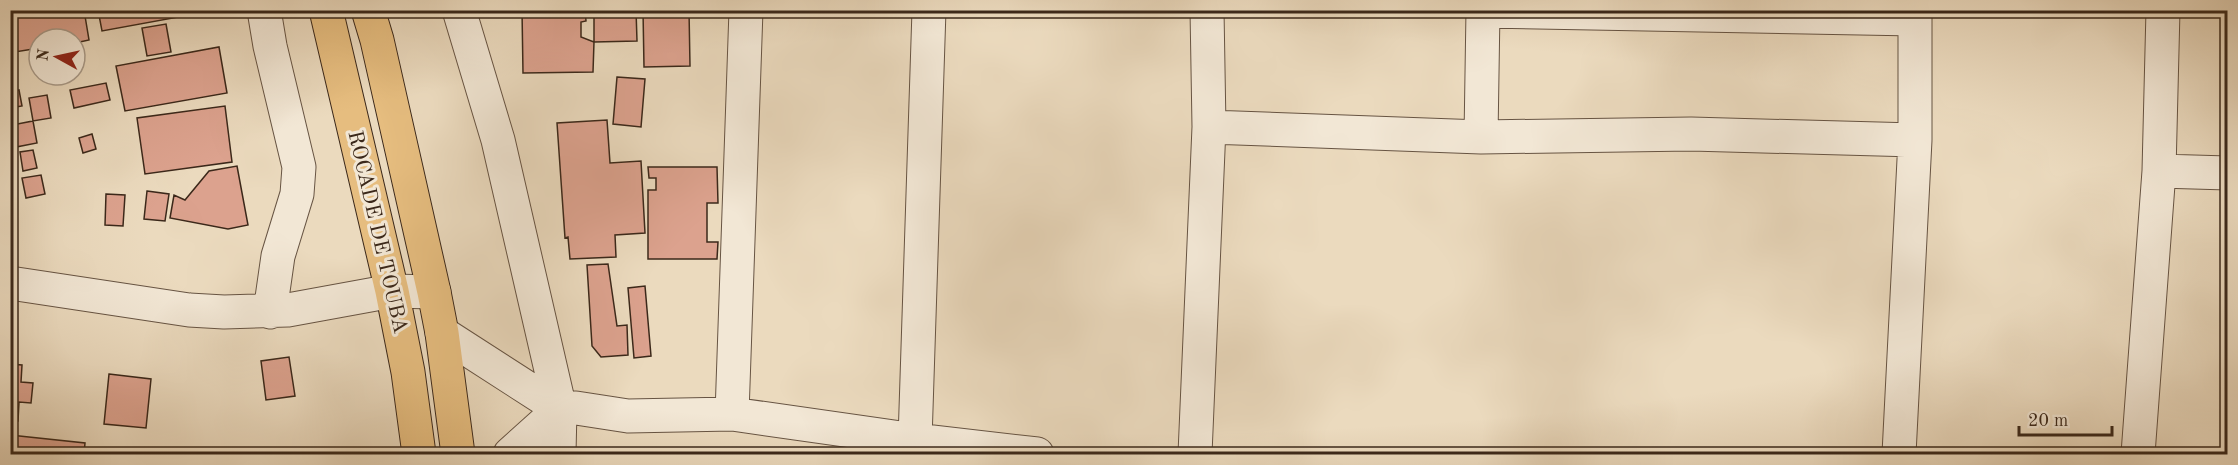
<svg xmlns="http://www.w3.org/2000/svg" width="2238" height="465" font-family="'Old Standard TT',serif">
<rect width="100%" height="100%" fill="#ebdabe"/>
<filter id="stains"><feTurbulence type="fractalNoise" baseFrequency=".00333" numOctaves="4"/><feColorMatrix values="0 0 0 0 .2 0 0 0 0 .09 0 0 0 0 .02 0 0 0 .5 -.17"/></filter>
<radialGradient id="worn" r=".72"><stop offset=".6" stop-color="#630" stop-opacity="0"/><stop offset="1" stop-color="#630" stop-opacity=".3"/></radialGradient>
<path fill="#dca28e" stroke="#3b281a" stroke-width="1.5" d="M 10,10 L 84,10 L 89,40 L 75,43 L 75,39 L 39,39 L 39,48 L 15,52 Z
M 98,10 L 194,10 L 195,14 L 102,31 Z
M 522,10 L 585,10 L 586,21 L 581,22 L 581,37 L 594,42 L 593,72 L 523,73 Z
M 594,10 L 636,10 L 637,41 L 594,42 Z
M 643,10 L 689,10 L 690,66 L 644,67 Z
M 166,24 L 171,52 L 147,56 L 142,28 Z
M 219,47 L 227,93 L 125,111 L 116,66 Z
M 617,77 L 645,79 L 641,127 L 613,124 Z
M 106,83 L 110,100 L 74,108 L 70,90 Z
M 19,90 L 22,106 L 10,108 L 10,92 Z
M 47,95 L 51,118 L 33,121 L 29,98 Z
M 225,106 L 232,162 L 145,174 L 137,118 Z
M 607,120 L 610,163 L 641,161 L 645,233 L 615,235 L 616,257 L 570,259 L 568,237 L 565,238 L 557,123 Z
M 33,121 L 37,143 L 16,147 L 12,125 Z
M 92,134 L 96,149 L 83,153 L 79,138 Z
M 33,150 L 37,168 L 23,171 L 20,152 Z
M 237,166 L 248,225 L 228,229 L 170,218 L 174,195 L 185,200 L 209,171 Z
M 648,167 L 717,167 L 718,203 L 707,203 L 707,242 L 718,242 L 717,259 L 648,259 L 648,190 L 656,190 L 656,178 L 649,178 Z
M 41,175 L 45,194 L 26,198 L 22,178 Z
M 147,191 L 169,194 L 165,221 L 144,219 Z
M 106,194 L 125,195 L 123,226 L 105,225 Z
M 608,264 L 617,326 L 627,325 L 628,355 L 601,357 L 592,346 L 587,265 Z
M 645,286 L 651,356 L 634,358 L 628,288 Z
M 289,357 L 295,396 L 266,400 L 261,361 Z
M 10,364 L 22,365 L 21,382 L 33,383 L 31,403 L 19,402 L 18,421 L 10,421 Z
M 109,374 L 151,379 L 146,428 L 104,424 Z
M 10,435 L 85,443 L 84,454 L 10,454 Z"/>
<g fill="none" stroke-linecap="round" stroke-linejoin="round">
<g stroke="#675443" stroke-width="35">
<path id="minor" d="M 264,10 L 270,46 L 299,167 L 297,194 L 278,256 L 270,312
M 459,10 L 498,140 L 560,409 L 559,454
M 1483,11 L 1915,19
M 1209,127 L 1481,137 L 1691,134 L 1915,140
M 1481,137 L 1483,10
M 2159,171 L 2228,173
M 10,283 L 189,310 L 224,312 L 288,310 L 392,291 L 434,292
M 442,333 L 560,409 L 576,408 L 628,416 L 732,414 L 915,440 L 1037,454
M 732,414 L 746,10
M 915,440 L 929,10
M 510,454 L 560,409
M 1195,454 L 1209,127 L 1207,10
M 1899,454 L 1915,140 L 1915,10
M 2138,454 L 2159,171 L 2163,10"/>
</g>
<g stroke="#3b281a" stroke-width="35">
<path id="major" d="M 326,10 L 392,291 L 408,372 L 419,454
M 368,10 L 377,40 L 434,292 L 442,333 L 458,454"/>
</g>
<use href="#minor" stroke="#f2e7d5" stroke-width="33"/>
<use href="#major" stroke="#e6bd7f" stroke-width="33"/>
</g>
<g text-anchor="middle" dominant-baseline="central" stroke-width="6" stroke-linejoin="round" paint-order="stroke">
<g font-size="21" fill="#3b281a" stroke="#f2e7d5">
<text transform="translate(377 232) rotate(77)">ROCADE DE TOUBA</text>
</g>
</g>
<rect width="2238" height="465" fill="none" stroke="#ebdabe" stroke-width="36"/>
<rect x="12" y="12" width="2214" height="441" fill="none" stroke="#3b281a" stroke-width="3"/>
<rect x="18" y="18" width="2202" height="429" fill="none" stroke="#3b281a" stroke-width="1.5"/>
<g transform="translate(57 57) rotate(278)"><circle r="28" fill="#f2e7d5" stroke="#a99b8a" stroke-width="1.5"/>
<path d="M0-4.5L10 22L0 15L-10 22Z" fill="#8f2418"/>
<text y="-9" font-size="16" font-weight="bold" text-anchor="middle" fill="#3b281a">N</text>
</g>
<path d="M2019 426v9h93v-9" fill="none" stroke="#3b281a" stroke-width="3"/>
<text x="2028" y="426" font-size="18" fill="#3b281a" stroke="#f2e7d5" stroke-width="4.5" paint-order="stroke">20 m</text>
<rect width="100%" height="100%" filter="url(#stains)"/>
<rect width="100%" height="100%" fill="url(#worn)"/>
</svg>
